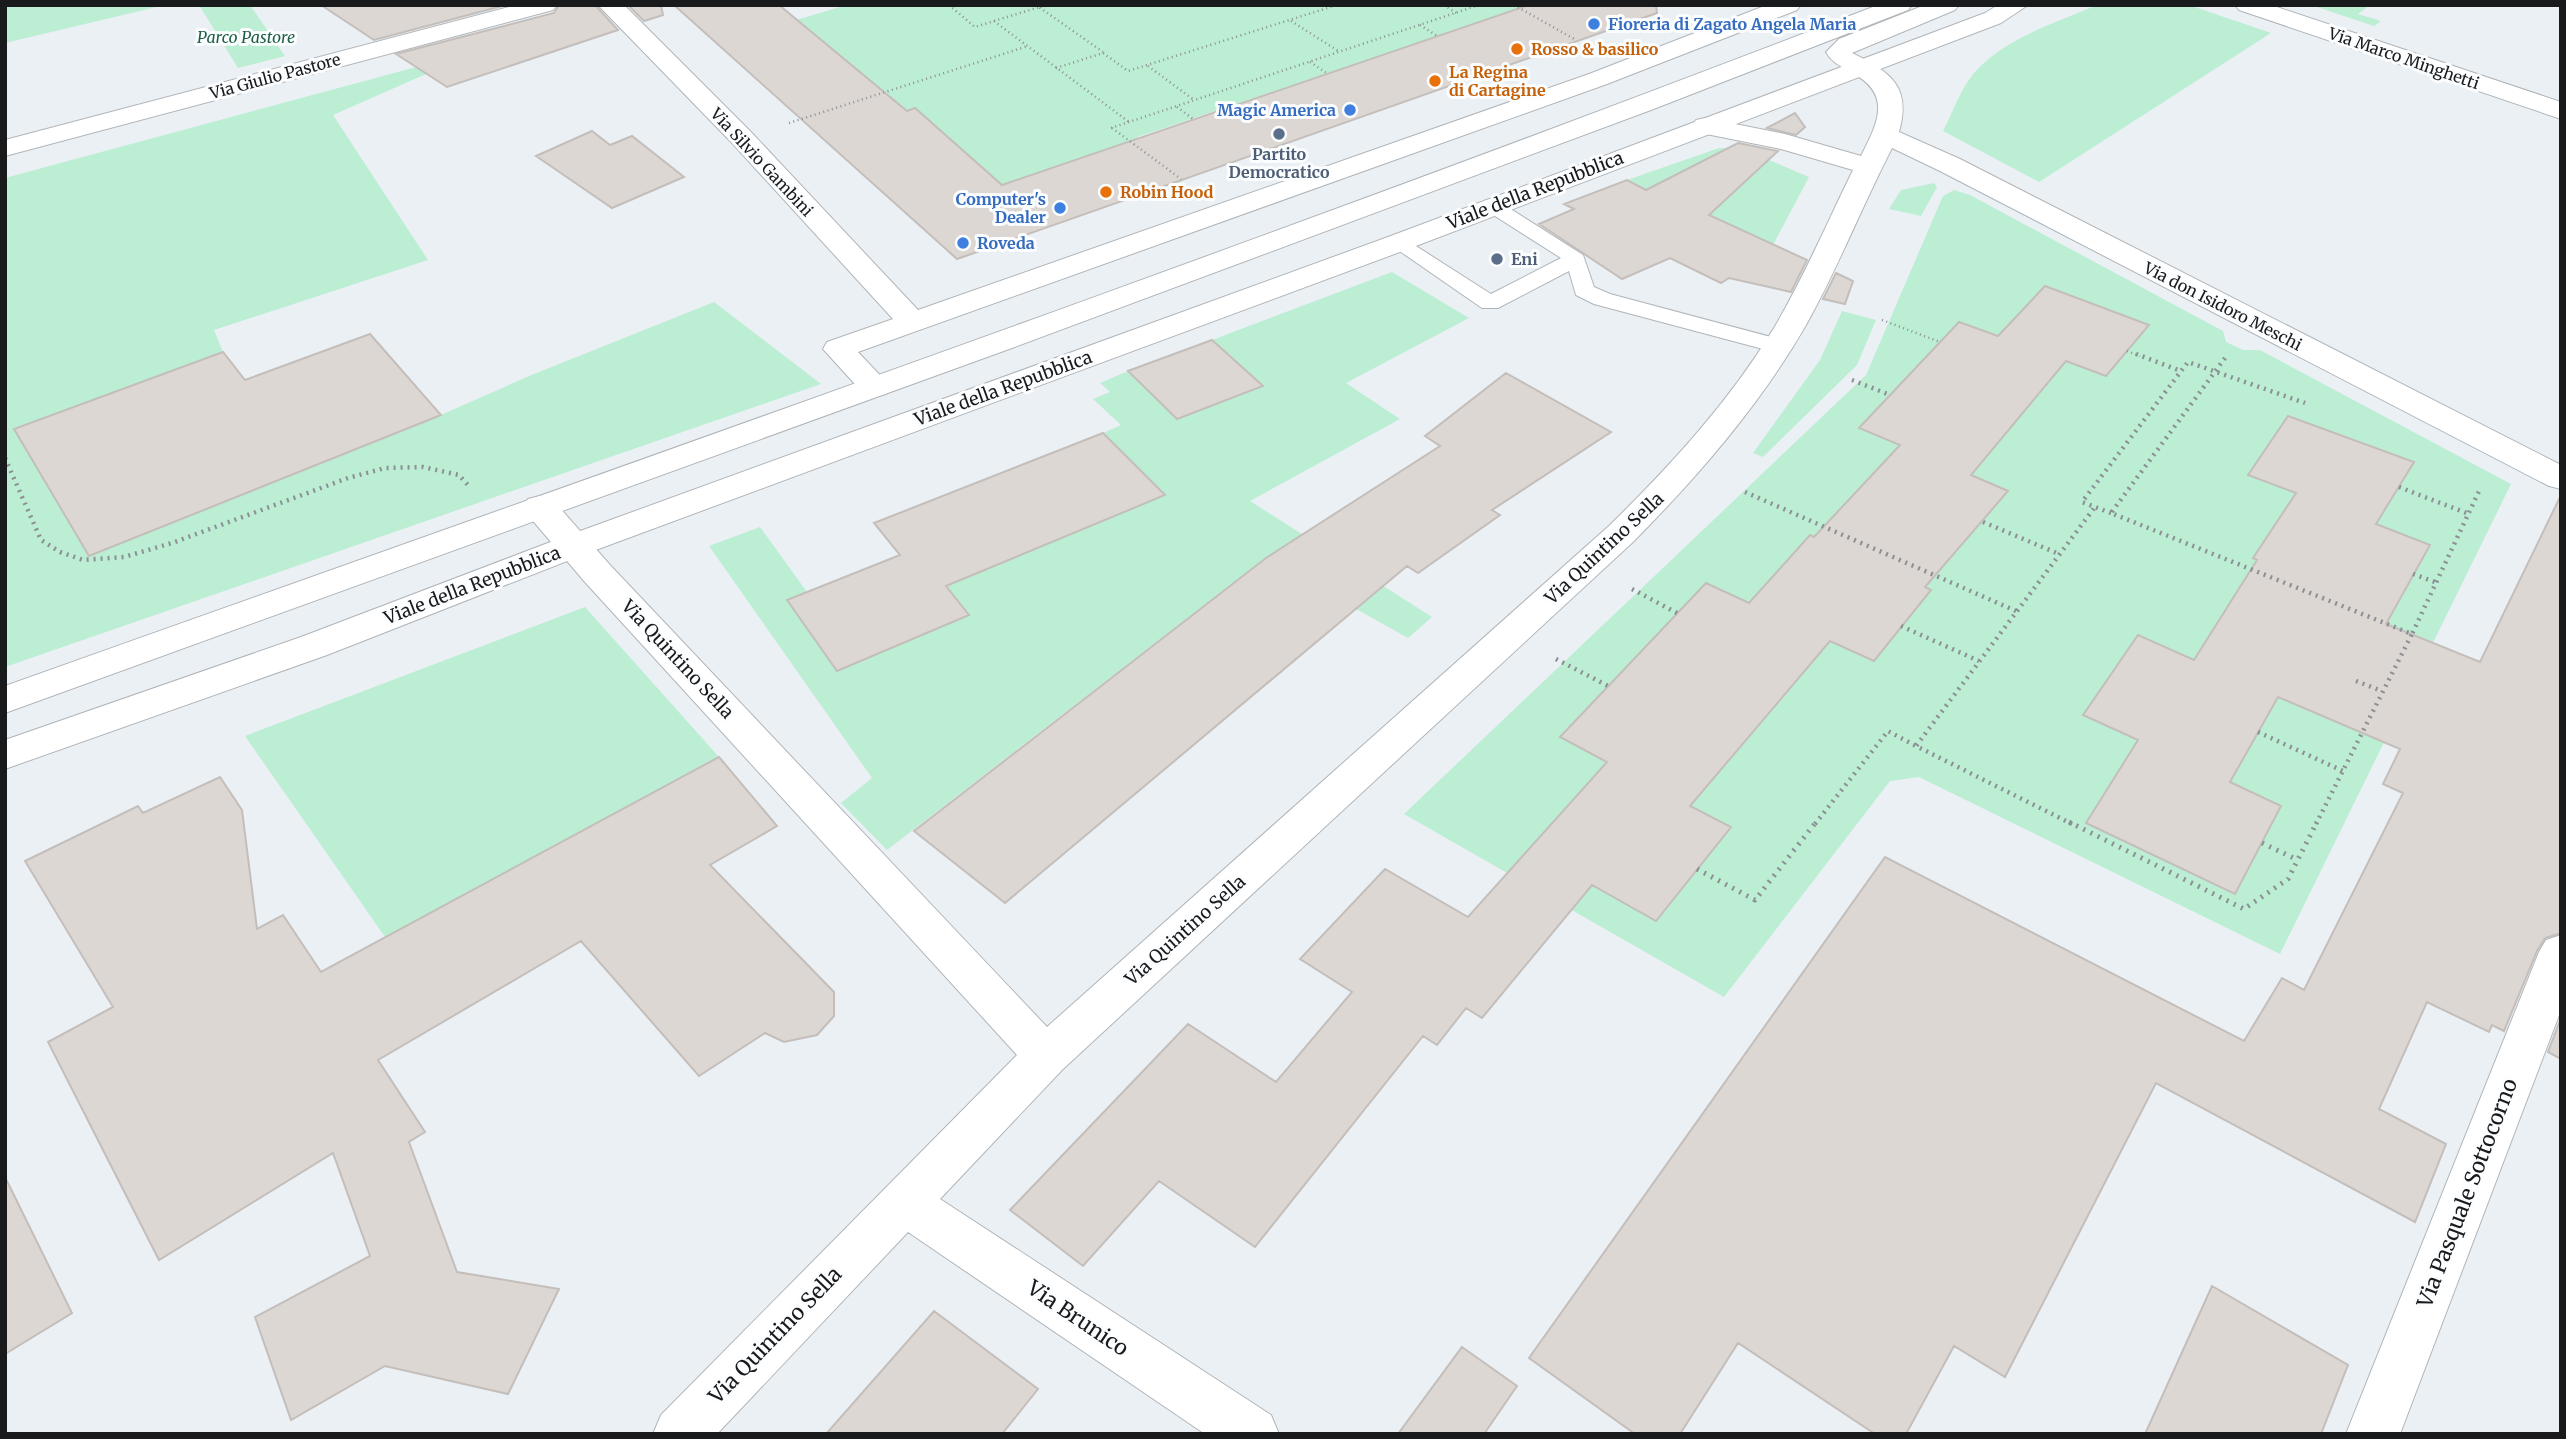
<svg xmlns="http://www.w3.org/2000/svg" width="2566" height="1439" font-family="Merriweather,serif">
<rect width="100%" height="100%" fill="#ebf0f5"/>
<path fill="#bceed4" d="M 5,5 L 165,5 L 5,43 Z
M 199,5 L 250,5 L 285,56 L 238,68 Z
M 847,5 L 1528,5 L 1587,37 L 1565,45 L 1507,14 L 1137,137 L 1190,177 L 1177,184 L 1121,145 L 1002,185 L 915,108 L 823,139 L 861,73 L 796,20 Z
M 2097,5 L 2189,5 L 2271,33 L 2039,182 L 1943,131 C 1953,112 1960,90 1974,73 C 2004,38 2056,23 2097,5 Z
M 2311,5 L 2370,5 L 2358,14 L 2381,21 L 2374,26 Z
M 568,26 L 570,29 L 426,74 L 333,115 L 428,260 L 214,330 L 223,352 L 15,428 L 89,556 L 441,415 L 529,376 L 714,302 L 821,384 L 5,667 L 5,178 Z
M 1719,148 L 1743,149 L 1809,177 L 1773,245 L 1710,223 L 1627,180 Z
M 1934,183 L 1937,187 L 1921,216 L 1889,209 L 1901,190 Z
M 1954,190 L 1970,195 L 2223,331 L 2226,342 L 2243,350 L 2260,350 L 2511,484 L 2280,954 L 1919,777 L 1890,781 L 1724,997 L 1404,814 L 1866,375 L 1943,196 Z
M 1392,272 L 1469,318 L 1346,383 L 1400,419 L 1250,501 L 1432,617 L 1408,638 L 1265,558 L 887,850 L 841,803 L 872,778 L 709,546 L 760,527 L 807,592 L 788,601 L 837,671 L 969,615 L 946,586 L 1164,495 L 1103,433 L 1121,425 L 1093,399 L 1110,392 L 1100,383 L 1128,371 L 1178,419 L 1263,386 L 1212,340 Z
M 1842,311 L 1876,320 L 1857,365 L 1763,457 L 1753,453 L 1820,360 Z
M 585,607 L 719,757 L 385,937 L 245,736 Z"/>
<path fill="#ddd7d3" stroke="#c4bebb" stroke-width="2" d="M 321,5 L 506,5 L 374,40 Z
M 559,5 L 595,5 L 618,30 L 447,87 L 396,54 L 554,13 Z
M 628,5 L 661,5 L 663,15 L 644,21 Z
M 674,5 L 779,5 L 907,111 L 915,108 L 1002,185 L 1529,5 L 1656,5 L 1657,13 L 957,259 Z
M 1795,113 L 1805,127 L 1796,135 L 1767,128 Z
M 592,131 L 610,145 L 632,136 L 684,177 L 612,208 L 536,156 Z
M 1738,143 L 1778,151 L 1709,215 L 1807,260 L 1791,292 L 1729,278 L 1721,283 L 1670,258 L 1622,279 L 1539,224 L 1574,209 L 1564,204 L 1627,180 L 1646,190 Z
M 1836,273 L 1853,281 L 1845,304 L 1823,299 Z
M 2045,286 L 2149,325 L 2106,376 L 2066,361 L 1971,475 L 2008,491 L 1925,587 L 1931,590 L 1874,661 L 1830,641 L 1690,806 L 1731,827 L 1656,921 L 1592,885 L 1482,1018 L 1466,1008 L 1437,1045 L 1423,1036 L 1255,1247 L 1159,1181 L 1083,1266 L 1010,1210 L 1188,1024 L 1276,1082 L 1352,992 L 1300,959 L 1385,869 L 1468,917 L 1607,762 L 1560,737 L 1706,583 L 1749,603 L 1810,535 L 1814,537 L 1900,445 L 1859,428 L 1959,322 L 1998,336 Z
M 370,334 L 441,415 L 89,556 L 14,429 L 223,352 L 245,380 Z
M 1212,340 L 1263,386 L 1177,419 L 1128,371 Z
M 1506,373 L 1611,432 L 1492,510 L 1500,515 L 1418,573 L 1407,566 L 1005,903 L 914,831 L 1266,558 L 1440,446 L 1425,436 Z
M 2288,416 L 2414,462 L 2376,524 L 2430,545 L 2386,624 L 2480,662 L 2561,495 L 2561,933 L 2545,938 L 2537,951 L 2504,1031 L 2492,1025 L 2489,1032 L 2427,1002 L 2379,1109 L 2446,1144 L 2415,1222 L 2156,1083 L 2005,1377 L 1954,1346 L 1906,1434 L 1875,1434 L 1738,1343 L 1680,1434 L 1635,1434 L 1529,1358 L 1885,857 L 2244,1041 L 2282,978 L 2304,990 L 2403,793 L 2383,784 L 2400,749 L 2278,697 L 2230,782 L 2281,806 L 2235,894 L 2086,823 L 2138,740 L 2083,715 L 2138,635 L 2194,660 L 2257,560 L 2253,558 L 2296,493 L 2248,475 Z
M 1103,433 L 1165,495 L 946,586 L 969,615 L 837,671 L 787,600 L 900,555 L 874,523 Z
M 719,757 L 777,826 L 710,865 L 834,992 L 834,1016 L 817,1035 L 784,1042 L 765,1033 L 699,1076 L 581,941 L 378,1060 L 425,1132 L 409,1142 L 457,1272 L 559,1289 L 508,1394 L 385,1366 L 291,1420 L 255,1317 L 370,1256 L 333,1153 L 159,1260 L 48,1042 L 113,1007 L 25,861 L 138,806 L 143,813 L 220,777 L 242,810 L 257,929 L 283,915 L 321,972 Z
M 2561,1018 L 2561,1059 L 2548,1052 Z
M 5,1177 L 72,1313 L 5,1354 Z
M 2212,1286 L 2348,1365 L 2321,1434 L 2145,1434 Z
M 934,1311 L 1038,1389 L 1002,1434 L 826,1434 Z
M 1462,1347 L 1517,1386 L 1484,1434 L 1398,1434 Z"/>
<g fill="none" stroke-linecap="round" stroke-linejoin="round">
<g stroke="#b0b5b9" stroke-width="2">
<path id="lane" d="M 1491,199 L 1498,201 L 1583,255 L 1594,287 L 1610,294 L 1786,341 L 1789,346 L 1786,351 L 1778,353 L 1594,304 L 1576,295 L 1569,271 L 1498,308 L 1482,308 L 1388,243 L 1391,239 L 1405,239 L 1491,294 L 1561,258 L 1484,209 L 1481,205 L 1484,201 Z"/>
</g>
<g stroke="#b0b5b9" stroke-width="2">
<path id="street" d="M 517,5 L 557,5 L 553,10 L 5,156 L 5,140 Z
M 598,5 L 624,5 L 751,132 L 918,310 L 1589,74 L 1767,5 L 1801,5 L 1797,10 L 1607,84 L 858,352 L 891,387 L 886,394 L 875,396 L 864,394 L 823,349 L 827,342 L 893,319 L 733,144 Z
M 1925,5 L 1959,5 L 1955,10 L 1852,53 C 1890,72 1912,86 1899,132 L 1960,159 L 2561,465 L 2561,489 L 2549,486 L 1940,171 L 1892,148 C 1862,206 1838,268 1806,325 C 1760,405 1699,475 1634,541 L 1062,1070 L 940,1199 L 1271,1415 L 1279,1434 L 1205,1434 L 908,1232 L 717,1434 L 653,1434 L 661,1415 L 1017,1055 L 584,581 L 528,515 L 523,507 L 528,499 L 540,496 L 552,499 L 610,565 L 1047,1027 L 1610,525 C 1671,465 1729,402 1774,328 C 1804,277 1827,223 1853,170 L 1781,149 L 1696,132 L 1692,126 L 1696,120 L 1705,118 L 1785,134 L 1861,156 C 1879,121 1892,94 1851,72 C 1841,66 1832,63 1826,52 L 1839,39 Z
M 2235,5 L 2271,5 L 2561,102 L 2561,119 L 2239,10 Z
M 2561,935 L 2561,1010 L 2400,1434 L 2346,1434 L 2539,952 L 2546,940 Z"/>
</g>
<g stroke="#b0b5b9" stroke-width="2">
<path id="secondary" d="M 1878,5 L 1912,5 L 1908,10 L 1651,110 L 1012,348 L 5,713 L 5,686 C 631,463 1258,244 1878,5 Z
M 1998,5 L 2028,5 L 2001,23 L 1408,249 L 585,554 L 327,655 L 5,769 L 5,740 L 301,637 L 561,538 L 1388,237 L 1985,13 Z"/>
</g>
<path stroke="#8c8f93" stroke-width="2.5" stroke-dasharray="1 3.5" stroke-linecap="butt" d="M 949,5 L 975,27 L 994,21 L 1129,122
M 1036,5 L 1103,52
M 1444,5 L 1456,13
M 1514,5 L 1576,40
M 994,21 L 1046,5
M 1291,21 L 1340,52
M 1420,25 L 1439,37
M 1310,62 L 1328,74
M 1148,66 L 1194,100
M 1056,68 L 1103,53 L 1128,71 L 1337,5
M 1177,107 L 1193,119
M 789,123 L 1028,46
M 1111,128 L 1479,5
M 1112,128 L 1181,179
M 1882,320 L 1940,342
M 2127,351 L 2140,356"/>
<path stroke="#8c8f93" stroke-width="4.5" stroke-dasharray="2 5" stroke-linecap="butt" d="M 2136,354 L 2181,371
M 2225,358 L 2111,513 L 2412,634 L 2480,489
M 1852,380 L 1890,395
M 5,458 L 41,540 L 60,552 L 83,560 L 124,557 L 172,543 L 348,478 L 385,468 L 423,467 L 459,475 L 468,485
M 2399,487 L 2469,514
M 1745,492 L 2016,611
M 2111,513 L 2082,502 L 2188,362 L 2305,403
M 1983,522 L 2059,554
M 2413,574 L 2435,582
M 1632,589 L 1677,613
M 1901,626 L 1979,661
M 1556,659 L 1608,686
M 2356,681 L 2382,691
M 2258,732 L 2343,771
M 1815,824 L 1888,731 L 1916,746
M 2072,824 L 1916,746 L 2095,507
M 2316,824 L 2412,634"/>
<path stroke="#8c8f93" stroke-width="5" stroke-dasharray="2 6" stroke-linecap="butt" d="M 2069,822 L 2244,909 L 2288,879 L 2317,822
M 2262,843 L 2298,860
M 1697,869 L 1755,900 L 1816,822"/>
<use href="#lane" fill="#fff" fill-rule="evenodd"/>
<use href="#street" fill="#fff" fill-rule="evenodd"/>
<use href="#secondary" fill="#fff" fill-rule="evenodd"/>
</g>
<g fill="#3f7fe0" stroke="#fbfdff" stroke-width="2.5">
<circle cx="1594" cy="24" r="7"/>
<circle cx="1350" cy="110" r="7"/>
<circle cx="1060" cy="208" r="7"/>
<circle cx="963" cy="243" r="7"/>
</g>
<g fill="#e8710a" stroke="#fbfdff" stroke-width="2.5">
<circle cx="1517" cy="49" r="7"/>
<circle cx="1435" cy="81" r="7"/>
<circle cx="1106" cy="192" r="7"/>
</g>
<g fill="#5c6f8a" stroke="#fbfdff" stroke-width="2.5">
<circle cx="1279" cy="134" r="7"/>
<circle cx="1497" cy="259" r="7"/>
</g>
<g text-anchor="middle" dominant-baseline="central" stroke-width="6" stroke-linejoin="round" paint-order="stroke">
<g font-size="16" font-weight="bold" fill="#366cbe" stroke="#fbfdff" text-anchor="start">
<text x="1608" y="24">Fioreria di Zagato Angela Maria</text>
<text x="1336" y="110" text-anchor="end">Magic America</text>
<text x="1046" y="199" text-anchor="end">Computer's<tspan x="1046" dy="18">Dealer</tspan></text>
<text x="977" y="243">Roveda</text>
</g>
<g font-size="16" font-style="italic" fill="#1f5f44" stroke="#fbfdff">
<text x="246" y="37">Parco Pastore</text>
</g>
<g font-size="16" font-weight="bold" fill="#c56008" stroke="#fbfdff" text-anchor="start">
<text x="1531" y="49">Rosso &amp; basilico</text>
<text x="1449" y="72">La Regina<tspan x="1449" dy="18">di Cartagine</tspan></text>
<text x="1120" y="192">Robin Hood</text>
</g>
<g font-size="16" fill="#181a1c" stroke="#fbfdff">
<text transform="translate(2404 58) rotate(19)">Via Marco Minghetti</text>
<text transform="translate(275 76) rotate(-15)">Via Giulio Pastore</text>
<text transform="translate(762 162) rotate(47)">Via Silvio Gambini</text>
<text transform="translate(2223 306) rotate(27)">Via don Isidoro Meschi</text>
</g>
<g font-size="16" font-weight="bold" fill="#4e5e75" stroke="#fbfdff">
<text x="1279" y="154">Partito<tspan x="1279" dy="18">Democratico</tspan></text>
<text x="1511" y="259" text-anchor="start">Eni</text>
</g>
<g font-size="18" fill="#181a1c" stroke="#fbfdff">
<text transform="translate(1535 190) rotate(-21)">Viale della Repubblica</text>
<text transform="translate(1003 388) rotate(-20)">Viale della Repubblica</text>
<text transform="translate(1604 548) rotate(-43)">Via Quintino Sella</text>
<text transform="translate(472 585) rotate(-21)">Viale della Repubblica</text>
<text transform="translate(678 659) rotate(47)">Via Quintino Sella</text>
<text transform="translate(1185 930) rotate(-42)">Via Quintino Sella</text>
</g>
<g font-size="21" fill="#181a1c" stroke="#fbfdff">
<text transform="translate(2467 1193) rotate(-69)">Via Pasquale Sottocorno</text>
<text transform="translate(1078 1318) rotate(34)">Via Brunico</text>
<text transform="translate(775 1335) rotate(-46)">Via Quintino Sella</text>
</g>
</g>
<rect width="2566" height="1439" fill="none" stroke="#181a1c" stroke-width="14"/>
</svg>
